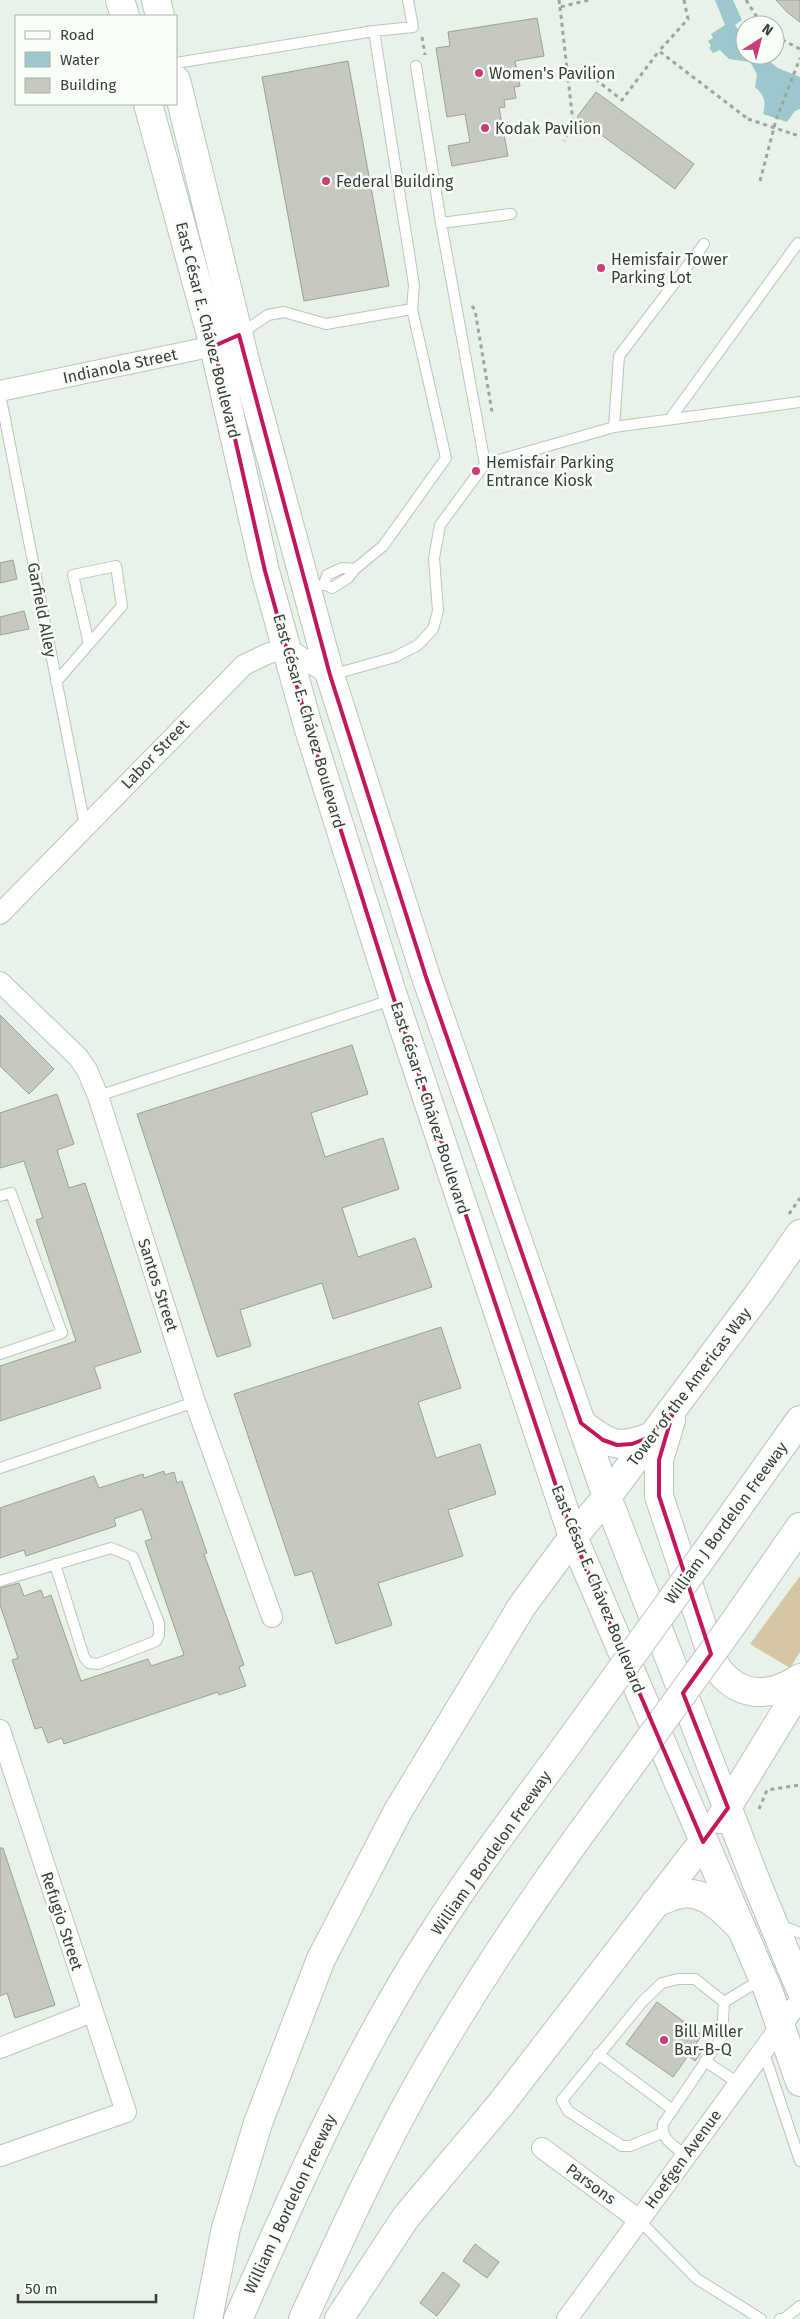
<svg xmlns="http://www.w3.org/2000/svg" width="800" height="2319" font-family="'Fira Sans',sans-serif">
<rect width="100%" height="100%" fill="#e8f2e8"/>
<path fill="#d5c7a6" d="M 800,1576 L 800,1652 L 790,1668 L 750,1644 Z"/>
<path fill="#9cc8cd" d="M 715,0 L 733,0 L 742,20 L 735,25 L 745,40 L 745,55 L 761,55 L 778,68 L 800,77 L 800,109 L 795,111 L 787,122 L 763,114 C 766,102 765,96 755,87 L 757,74 L 750,62 L 729,59 L 720,50 L 713,53 L 709,48 L 711,46 L 708,41 L 713,38 L 711,34 L 725,25 Z"/>
<path fill="#c6c9bd" stroke="#9da094" d="M 776,0 L 800,0 L 800,22 L 787,12 Z
M 537,18 L 544,56 L 515,61 L 520,86 L 514,87 L 516,98 L 504,100 L 505,107 L 499,108 L 508,156 L 452,166 L 448,146 L 470,142 L 465,114 L 447,117 L 436,48 L 450,46 L 448,32 Z
M 348,61 L 389,286 L 304,301 L 262,77 Z
M 596,92 L 694,164 L 675,189 L 577,117 Z
M 13,560 L 17,579 L 0,583 L 0,563 Z
M 24,611 L 29,629 L 0,635 L 0,617 Z
M 0,1015 L 54,1069 L 29,1094 L 0,1066 Z
M 352,1045 L 368,1094 L 311,1113 L 325,1157 L 383,1138 L 399,1189 L 342,1208 L 358,1257 L 415,1238 L 432,1287 L 333,1319 L 322,1283 L 240,1310 L 251,1346 L 217,1357 L 137,1114 Z
M 57,1094 L 74,1144 L 57,1150 L 69,1188 L 85,1183 L 141,1352 L 94,1367 L 101,1388 L 0,1421 L 0,1366 L 76,1341 L 36,1220 L 43,1218 L 24,1161 L 0,1168 L 0,1113 Z
M 441,1327 L 461,1388 L 418,1402 L 436,1458 L 480,1444 L 496,1494 L 448,1510 L 463,1556 L 378,1583 L 392,1625 L 336,1644 L 312,1571 L 295,1576 L 234,1394 Z
M 164,1471 L 165,1475 L 174,1472 L 177,1483 L 182,1481 L 207,1553 L 204,1554 L 244,1665 L 239,1667 L 246,1686 L 219,1695 L 218,1692 L 64,1744 L 62,1738 L 48,1743 L 42,1727 L 35,1729 L 12,1660 L 18,1658 L 0,1605 L 0,1588 L 19,1583 L 24,1596 L 41,1590 L 44,1598 L 51,1595 L 81,1681 L 148,1659 L 151,1666 L 184,1655 L 145,1541 L 152,1539 L 142,1509 L 114,1519 L 116,1526 L 26,1556 L 24,1550 L 0,1558 L 0,1508 L 94,1476 L 99,1488 L 143,1474 L 144,1478 Z
M 0,1848 L 3,1848 L 55,2005 L 15,2018 L 7,1993 L 0,1996 Z
M 657,2002 L 702,2035 L 696,2044 L 703,2050 L 695,2061 L 688,2056 L 673,2077 L 626,2044 Z
M 475,2244 L 499,2262 L 487,2278 L 463,2261 Z
M 443,2272 L 460,2285 L 437,2316 L 420,2303 Z"/>
<g fill="none" stroke-linecap="round" stroke-linejoin="round">
<g stroke="#bbc5bc" stroke-width="12">
<path id="service" d="M 176,63 L 374,31 L 413,27 L 408,0
M 416,66 L 441,223 L 485,464
M 441,223 L 511,214
M 240,334 L 268,315 L 284,312 L 326,324 L 412,309
M 0,394 L 85,826
M 670,419 L 798,243
M 614,427 L 800,402
M 324,584 L 327,575 L 342,568 L 355,569
M 308,590 L 324,584 L 332,588 L 348,578 L 355,569 L 383,546 L 446,458 L 412,309 L 414,285 L 374,31
M 331,675 L 395,657 L 418,645 L 433,629 L 438,611 L 434,558 L 440,525 L 485,464 L 614,427 L 619,356 L 704,244
M 56,682 L 122,606 L 116,566 L 73,575 L 89,644
M 98,1096 L 394,999
M 0,1196 L 11,1193 L 62,1333 L 0,1354
M 0,1468 L 195,1402
M 0,1581 L 111,1548 L 133,1557 L 159,1623 L 159,1635 L 156,1641 L 98,1664 L 89,1663 L 84,1657 L 55,1564
M 780,1925 L 800,1933
M 763,2050 L 800,2161
M 598,2054 L 673,2110
M 705,2061 L 738,2083
M 662,2133 L 630,2146 L 622,2146 L 568,2111 L 562,2100 L 643,2001 L 662,1983 L 678,1979 L 695,1979 L 724,2002
M 686,2155 C 674,2146 661,2140 663,2124 L 722,2037 L 724,2002 L 762,1979
M 639,2220 L 697,2279 L 761,2319
M 780,2319 L 784,2319 L 800,2306"/>
</g>
<g stroke="#bbc5bc" stroke-width="22">
<path id="minor" d="M 0,391 L 214,346 L 225,341
M 0,914 L 244,665 L 269,653 L 288,649 L 330,675
M 0,982 L 78,1057 L 87,1070 L 98,1096 L 195,1402 L 272,1617
M 0,1730 L 126,2112 L 0,2156
M 0,2048 L 92,2012
M 542,2148 L 639,2220
M 567,2319 L 800,2000"/>
</g>
<g stroke="#bbc5bc" stroke-width="30">
<path id="secondary" d="M 671,1420 L 659,1460 L 659,1496 L 715,1665 C 737,1698 769,1699 800,1678
M 581,1423 C 608,1444 617,1450 650,1437
M 607,1497 L 757,1884 L 800,1988
M 573,1537 L 607,1497 L 760,1292 L 800,1234
M 720,1819 L 800,1688"/>
</g>
<g stroke="#bbc5bc" stroke-width="30">
<path id="primary" d="M 120,0 L 125,16
M 156,0 L 160,16
M 176,80 L 246,365 L 330,675 L 426,977 L 607,1497
M 148,104 L 214,346 L 265,571 L 308,726 L 394,999 L 573,1537 L 768,1990 L 800,2082"/>
</g>
<g stroke="#bbc5bc" stroke-width="30">
<path id="motorway" d="M 704,1555 L 800,1420
M 730,1628 L 800,1527
M 655,1903 C 663,1900 673,1895 681,1894 C 706,1890 725,1912 740,1927
M 208,2319 L 226,2228 L 258,2123 L 321,1959 L 398,1811 L 522,1606 L 573,1537
M 238,2319 C 296,2188 354,2056 432,1935 C 475,1867 525,1803 572,1738
M 303,2319 C 343,2232 383,2144 431,2062 C 482,1975 538,1891 598,1810
M 339,2319 L 406,2217 L 501,2104 L 703,1842"/>
</g>
<path stroke="#9ea59e" stroke-width="3" stroke-dasharray="4 4" stroke-linecap="butt" d="M 559,0 L 560,7 L 589,0
M 684,0 L 688,19 L 659,51 L 748,119
M 746,0 L 762,25
M 560,7 L 573,122 L 564,141
M 775,36 L 800,49
M 422,37 L 425,55
M 567,70 L 582,69 L 622,100 L 659,51
M 793,134 L 800,136
M 760,181 L 776,120 L 800,58
M 472,306 L 475,310 L 492,412
M 789,1214 L 800,1198
M 759,1809 L 767,1790 L 800,1785"/>
<use href="#service" stroke="#fff" stroke-width="10"/>
<use href="#minor" stroke="#fff" stroke-width="20"/>
<use href="#secondary" stroke="#fff" stroke-width="28"/>
<use href="#primary" stroke="#fff" stroke-width="28"/>
<use href="#motorway" stroke="#fff" stroke-width="28"/>
<g stroke="#bbc5bc" stroke-width="30" stroke-linecap="butt">
<path id="motorway-bridge" d="M 572,1738 L 704,1555
M 598,1810 L 730,1628"/>
</g>
<path stroke="#9ea59e" stroke-width="3" stroke-dasharray="4 4" stroke-linecap="butt" d="M 748,119 L 793,134"/>
<use href="#motorway-bridge" stroke="#fff" stroke-width="28"/>
</g>
<path fill="none" stroke="#c2185b" stroke-width="4" stroke-linejoin="round" d="M 239,335 L 330,675 L 426,977 L 581,1423 L 603,1440 L 617,1445 L 632,1444 L 650,1437 L 676,1402 L 659,1460 L 659,1496 L 711,1654 L 683,1693 L 728,1808 L 703,1842 L 573,1537 L 394,999 L 308,726 L 265,571 L 214,346 Z"/>
<g fill="#c93e76" stroke="#f7fff7" stroke-width="2">
<circle cx="479" cy="73" r="5"/>
<circle cx="485" cy="128" r="5"/>
<circle cx="326" cy="181" r="5"/>
<circle cx="601" cy="268" r="5"/>
<circle cx="476" cy="471" r="5"/>
<circle cx="664" cy="2040" r="5"/>
</g>
<g text-anchor="middle" dominant-baseline="central" stroke-width="5" stroke-linejoin="round" paint-order="stroke">
<g font-size="16" fill="#3a3e3a" stroke="#f7fff7" text-anchor="start">
<text x="489" y="73">Women's Pavilion</text>
<text x="495" y="128">Kodak Pavilion</text>
<text x="336" y="181">Federal Building</text>
<text x="611" y="259">Hemisfair Tower<tspan x="611" dy="18">Parking Lot</tspan></text>
<text x="486" y="462">Hemisfair Parking<tspan x="486" dy="18">Entrance Kiosk</tspan></text>
<text x="674" y="2031">Bill Miller<tspan x="674" dy="18">Bar-B-Q</tspan></text>
</g>
<g font-size="16" fill="#3a3e3a" stroke="#f7fff7">
<text transform="translate(208 330) rotate(76)">East César E. Chávez Boulevard</text>
<text transform="translate(120 366) rotate(-12)">Indianola Street</text>
<text transform="translate(42 610) rotate(79)">Garfield Alley</text>
<text transform="translate(309 721) rotate(74)">East César E. Chávez Boulevard</text>
<text transform="translate(155 754) rotate(-46)">Labor Street</text>
<text transform="translate(430 1108) rotate(72)">East César E. Chávez Boulevard</text>
<text transform="translate(158 1285) rotate(72)">Santos Street</text>
<text transform="translate(689 1387) rotate(-53)">Tower of the Americas Way</text>
<text transform="translate(726 1523) rotate(-54)">William J Bordelon Freeway</text>
<text transform="translate(598 1589) rotate(68)">East César E. Chávez Boulevard</text>
<text transform="translate(491 1853) rotate(-55)">William J Bordelon Freeway</text>
<text transform="translate(62 1921) rotate(72)">Refugio Street</text>
<text transform="translate(683 2159) rotate(-54)">Hoefgen Avenue</text>
<text transform="translate(591 2184) rotate(36)">Parsons</text>
<text transform="translate(290 2204) rotate(-65)">William J Bordelon Freeway</text>
</g>
</g>
<rect x="15" y="15" width="162" height="90" fill="#f7fff7" stroke="#abb2ab"/>
<rect x="25" y="31" width="25" height="8" fill="#ffffff" stroke="#abb2ab"/>
<text x="60" y="40" font-size="15" fill="#3a3e3a">Road</text>
<rect x="25" y="52" width="25" height="15" fill="#9cc8cd" stroke="#abb2ab"/>
<text x="60" y="65" font-size="15" fill="#3a3e3a">Water</text>
<rect x="25" y="78" width="25" height="15" fill="#c6c9bd" stroke="#abb2ab"/>
<text x="60" y="90" font-size="15" fill="#3a3e3a">Building</text>
<g transform="translate(760 40) rotate(36)"><circle r="24" fill="#f7fff7" stroke="#abb2ab"/>
<path d="M0-4L9 19L0 12L-9 19Z" fill="#c93e76"/>
<text y="-8" font-size="14" font-weight="bold" text-anchor="middle" fill="#3a3e3a">N</text>
</g>
<path d="M18 2294v8h138v-8" fill="none" stroke="#3a3e3a" stroke-width="2.5"/>
<text x="25" y="2294" font-size="15" fill="#3a3e3a" stroke="#f7fff7" stroke-width="4" paint-order="stroke">50 m</text>
</svg>
